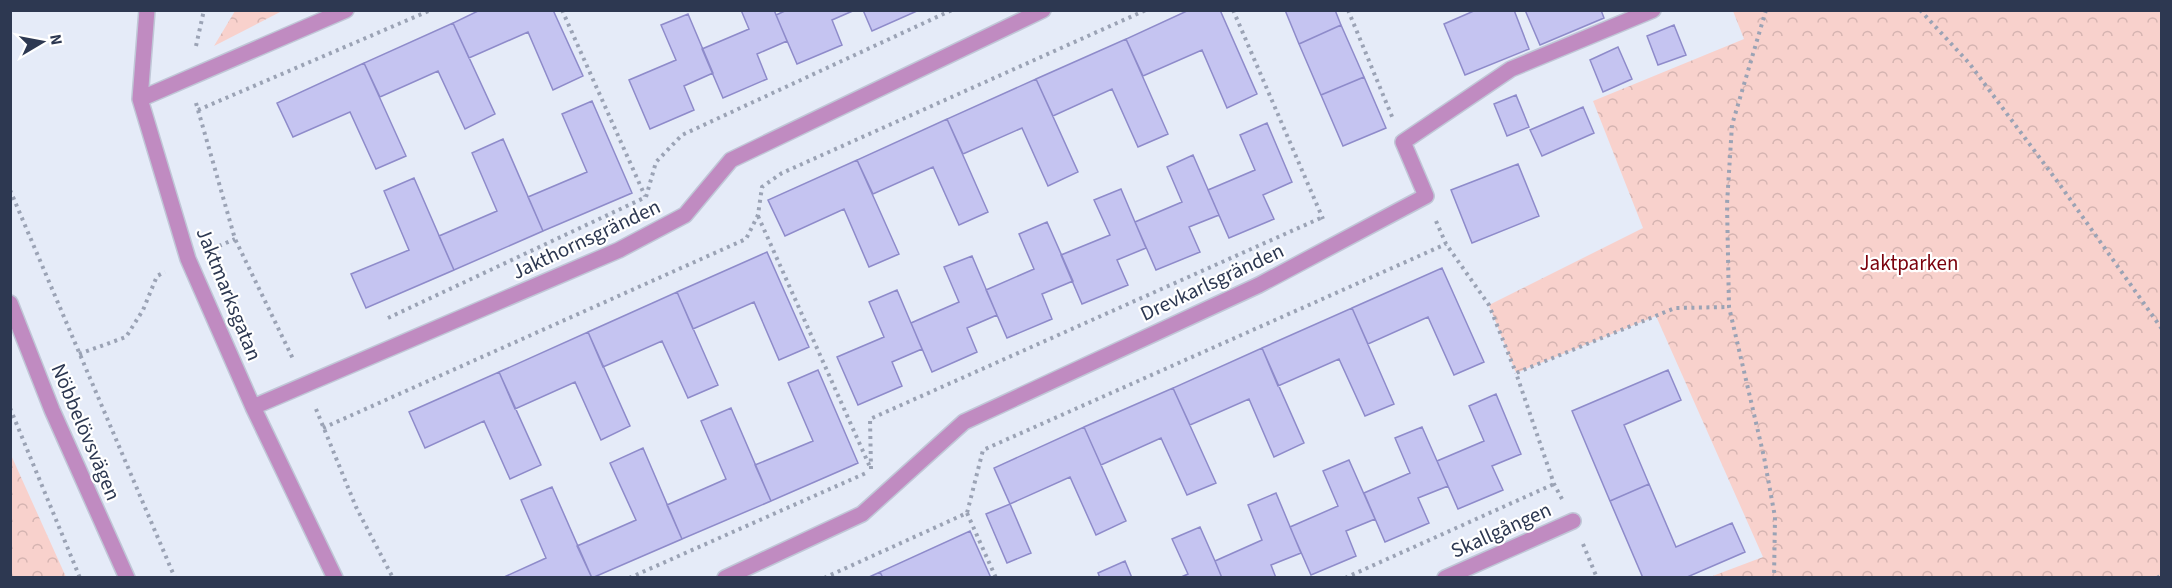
<svg xmlns="http://www.w3.org/2000/svg" width="2172" height="588" font-family="'Source Sans 3',sans-serif">
<defs>
<pattern id="park-crowns" width="20" height="18" patternUnits="userSpaceOnUse" patternTransform="scale(1.5)"><rect width="20" height="18" fill="#f8d1cc"/><path d="M2 6a3 3 0 1 1 6 0M12 15a3 3 0 1 1 6 0" fill="none" stroke="#d5b4b1"/></pattern>
</defs>
<rect width="100%" height="100%" fill="#e5ebf8"/>
<path fill="url(#park-crowns)" d="M 235,11 L 235,10 L 282,11 L 214,46 Z
M 1733,11 L 2161,11 L 2161,577 L 1710,577 L 1763,557 L 1656,316 L 1516,373 L 1489,305 L 1643,228 L 1593,101 L 1744,39 Z
M 11,455 L 66,577 L 11,577 Z"/>
<path fill="#c5c4f1" stroke="#8e8bca" stroke-width="1.5" d="M 480,10 L 553,10 L 583,76 L 553,90 L 528,32 L 469,58 L 453,23 Z
M 741,10 L 774,10 L 787,41 L 757,54 L 767,79 L 723,98 L 702,49 L 749,29 Z
M 787,10 L 855,10 L 832,20 L 842,45 L 797,64 L 776,15 Z
M 863,10 L 917,10 L 917,11 L 872,31 Z
M 1189,10 L 1220,10 L 1257,94 L 1227,108 L 1202,50 L 1143,76 L 1126,39 Z
M 1285,10 L 1335,10 L 1341,25 L 1299,44 Z
M 1514,10 L 1529,49 L 1465,75 L 1444,24 L 1476,10 Z
M 1525,10 L 1601,10 L 1604,18 L 1540,45 Z
M 688,14 L 713,73 L 684,86 L 694,110 L 650,129 L 629,80 L 676,60 L 661,25 Z
M 453,23 L 495,114 L 465,129 L 438,71 L 380,97 L 364,63 Z
M 1341,25 L 1364,77 L 1321,95 L 1299,44 Z
M 1674,25 L 1686,55 L 1658,65 L 1647,36 Z
M 1126,39 L 1168,134 L 1138,147 L 1112,89 L 1053,116 L 1036,79 Z
M 1618,47 L 1632,79 L 1603,92 L 1590,60 Z
M 364,63 L 406,156 L 376,169 L 350,112 L 293,137 L 277,103 Z
M 1364,77 L 1386,128 L 1343,146 L 1321,95 Z
M 1036,79 L 1078,172 L 1048,186 L 1022,128 L 963,154 L 947,119 Z
M 1516,95 L 1529,127 L 1507,136 L 1494,104 Z
M 592,101 L 632,193 L 543,231 L 528,197 L 587,172 L 562,114 Z
M 1583,107 L 1594,133 L 1542,156 L 1530,130 Z
M 947,119 L 988,212 L 959,225 L 933,167 L 873,194 L 857,160 Z
M 1267,123 L 1292,182 L 1263,195 L 1274,219 L 1229,238 L 1208,190 L 1255,170 L 1240,135 Z
M 503,139 L 543,231 L 454,270 L 439,236 L 497,211 L 472,153 Z
M 1193,155 L 1219,215 L 1189,227 L 1200,252 L 1156,270 L 1135,222 L 1182,202 L 1167,167 Z
M 857,160 L 899,254 L 869,267 L 844,209 L 785,236 L 768,200 Z
M 1518,164 L 1539,216 L 1472,243 L 1451,190 Z
M 414,178 L 454,270 L 366,308 L 351,274 L 409,250 L 384,191 Z
M 1121,189 L 1146,248 L 1117,260 L 1128,285 L 1082,304 L 1061,255 L 1110,235 L 1094,200 Z
M 1047,222 L 1073,281 L 1042,294 L 1052,319 L 1007,338 L 986,290 L 1034,269 L 1019,234 Z
M 767,252 L 809,347 L 779,360 L 754,302 L 693,329 L 677,292 Z
M 972,256 L 997,315 L 967,328 L 977,352 L 932,372 L 911,323 L 959,302 L 944,267 Z
M 1442,268 L 1484,362 L 1454,375 L 1428,317 L 1368,344 L 1352,308 Z
M 897,290 L 922,349 L 892,362 L 902,386 L 858,405 L 837,357 L 884,337 L 869,302 Z
M 677,292 L 718,385 L 688,398 L 662,341 L 603,367 L 588,332 Z
M 1352,308 L 1394,404 L 1365,416 L 1339,359 L 1278,386 L 1262,348 Z
M 588,332 L 630,426 L 601,440 L 575,382 L 515,409 L 499,372 Z
M 1262,348 L 1304,443 L 1274,457 L 1249,399 L 1190,425 L 1173,388 Z
M 818,370 L 858,463 L 771,501 L 755,465 L 813,441 L 788,383 Z
M 1668,370 L 1681,400 L 1624,425 L 1649,484 L 1610,501 L 1572,411 Z
M 499,372 L 541,465 L 510,479 L 484,421 L 425,448 L 409,412 Z
M 1173,388 L 1216,483 L 1187,495 L 1161,438 L 1101,465 L 1084,427 Z
M 1496,394 L 1521,454 L 1492,466 L 1503,490 L 1458,509 L 1437,461 L 1484,441 L 1469,406 Z
M 731,408 L 771,501 L 682,539 L 667,505 L 726,479 L 701,421 Z
M 1084,427 L 1126,521 L 1096,535 L 1070,477 L 1010,504 L 994,468 Z
M 1422,427 L 1448,486 L 1418,498 L 1429,523 L 1385,542 L 1364,493 L 1410,473 L 1395,438 Z
M 643,448 L 682,539 L 592,578 L 577,546 L 636,520 L 610,463 Z
M 1349,460 L 1375,519 L 1346,531 L 1356,556 L 1311,575 L 1290,527 L 1338,506 L 1323,471 Z
M 1649,484 L 1676,547 L 1732,523 L 1745,552 L 1685,578 L 1643,578 L 1610,501 Z
M 552,487 L 592,578 L 502,578 L 546,558 L 521,500 Z
M 1276,493 L 1301,553 L 1271,565 L 1276,578 L 1222,578 L 1215,561 L 1262,540 L 1248,505 Z
M 1010,504 L 1031,553 L 1007,563 L 986,514 Z
M 1200,527 L 1215,561 L 1222,578 L 1179,578 L 1188,574 L 1172,539 Z
M 970,531 L 991,578 L 883,578 L 880,572 Z
M 1125,561 L 1132,578 L 1100,578 L 1098,573 Z
M 880,572 L 883,578 L 867,578 Z"/>
<g fill="none" stroke-linecap="round" stroke-linejoin="round">
<g stroke="#c0c7d7" stroke-width="18">
<path id="minor" d="M 147,10 L 140,99 L 188,259 L 253,407 L 335,578
M 140,99 L 346,10
M 253,407 L 619,250 L 685,215 L 731,160 L 1043,10
M 725,578 L 862,514 L 964,422 L 1259,285 L 1426,196 L 1403,142 L 1511,69 L 1653,10
M 1445,578 L 1573,521"/>
</g>
<g stroke="#c0c7d7" stroke-width="18">
<path id="tertiary" d="M 10,303 L 52,410 L 127,578"/>
</g>
<path stroke="#9ba3b5" stroke-width="4" stroke-dasharray="3 4.5" stroke-linecap="butt" d="M 562,10 L 645,196
M 1233,10 L 1323,219
M 1348,10 L 1393,119
M 1766,10 L 1732,125 L 1727,204 L 1729,307 L 1764,457 L 1775,517 L 1774,578
M 1920,10 L 1969,63 L 2060,185 L 2162,329
M 196,46 L 204,10
M 196,103 L 235,239 L 294,361
M 198,110 L 431,10
M 10,190 L 175,578
M 758,216 L 870,467
M 1436,221 L 1446,244 L 1489,305 L 1516,373
M 212,249 L 235,239
M 388,318 L 646,197 L 656,162 L 682,135 L 952,10
M 79,354 L 126,337 L 143,310 L 157,276 L 165,272
M 10,408 L 80,578
M 316,409 L 356,507 L 393,578
M 323,428 L 746,239 L 758,215 L 762,187 L 782,173 L 1146,10
M 871,469 L 870,419 L 1323,217
M 1562,499 L 1554,484 L 1516,373 L 1675,308 L 1729,307
M 967,513 L 996,578
M 1583,544 L 1597,578
M 629,578 L 866,473
M 824,578 L 967,513 L 983,450 L 1446,244
M 1345,578 L 1554,484
M 2157,578 L 2162,575"/>
<use href="#minor" stroke="#c08bc1" stroke-width="15"/>
<use href="#tertiary" stroke="#c08bc1" stroke-width="15"/>
</g>
<g text-anchor="middle" dominant-baseline="central" stroke-width="4.5" stroke-linejoin="round" paint-order="stroke">
<g font-size="21" fill="#2d3851" stroke="#fff">
<text transform="translate(586 239) rotate(-25)">Jakthornsgränden</text>
<text transform="translate(1212 282) rotate(-25)">Drevkarlsgränden</text>
<text transform="translate(229 294) rotate(68)">Jaktmarksgatan</text>
<text transform="translate(86 432) rotate(67)">Nöbbelövsvägen</text>
<text transform="translate(1501 530) rotate(-24)">Skallgången</text>
</g>
<g font-size="21" fill="#7b020d" stroke="#fff">
<text x="1909" y="263">Jaktparken</text>
</g>
</g>
<rect width="2172" height="588" fill="none" stroke="#2d3851" stroke-width="24"/>
<g transform="translate(42 42) rotate(80)" stroke="#ffffff" stroke-width="4.5" paint-order="stroke">
<path d="M0-4.5L10 22L0 15L-10 22Z" fill="#2d3851"/>
<text y="-9" font-size="16" font-weight="bold" text-anchor="middle" fill="#2d3851">N</text>
</g>
</svg>
